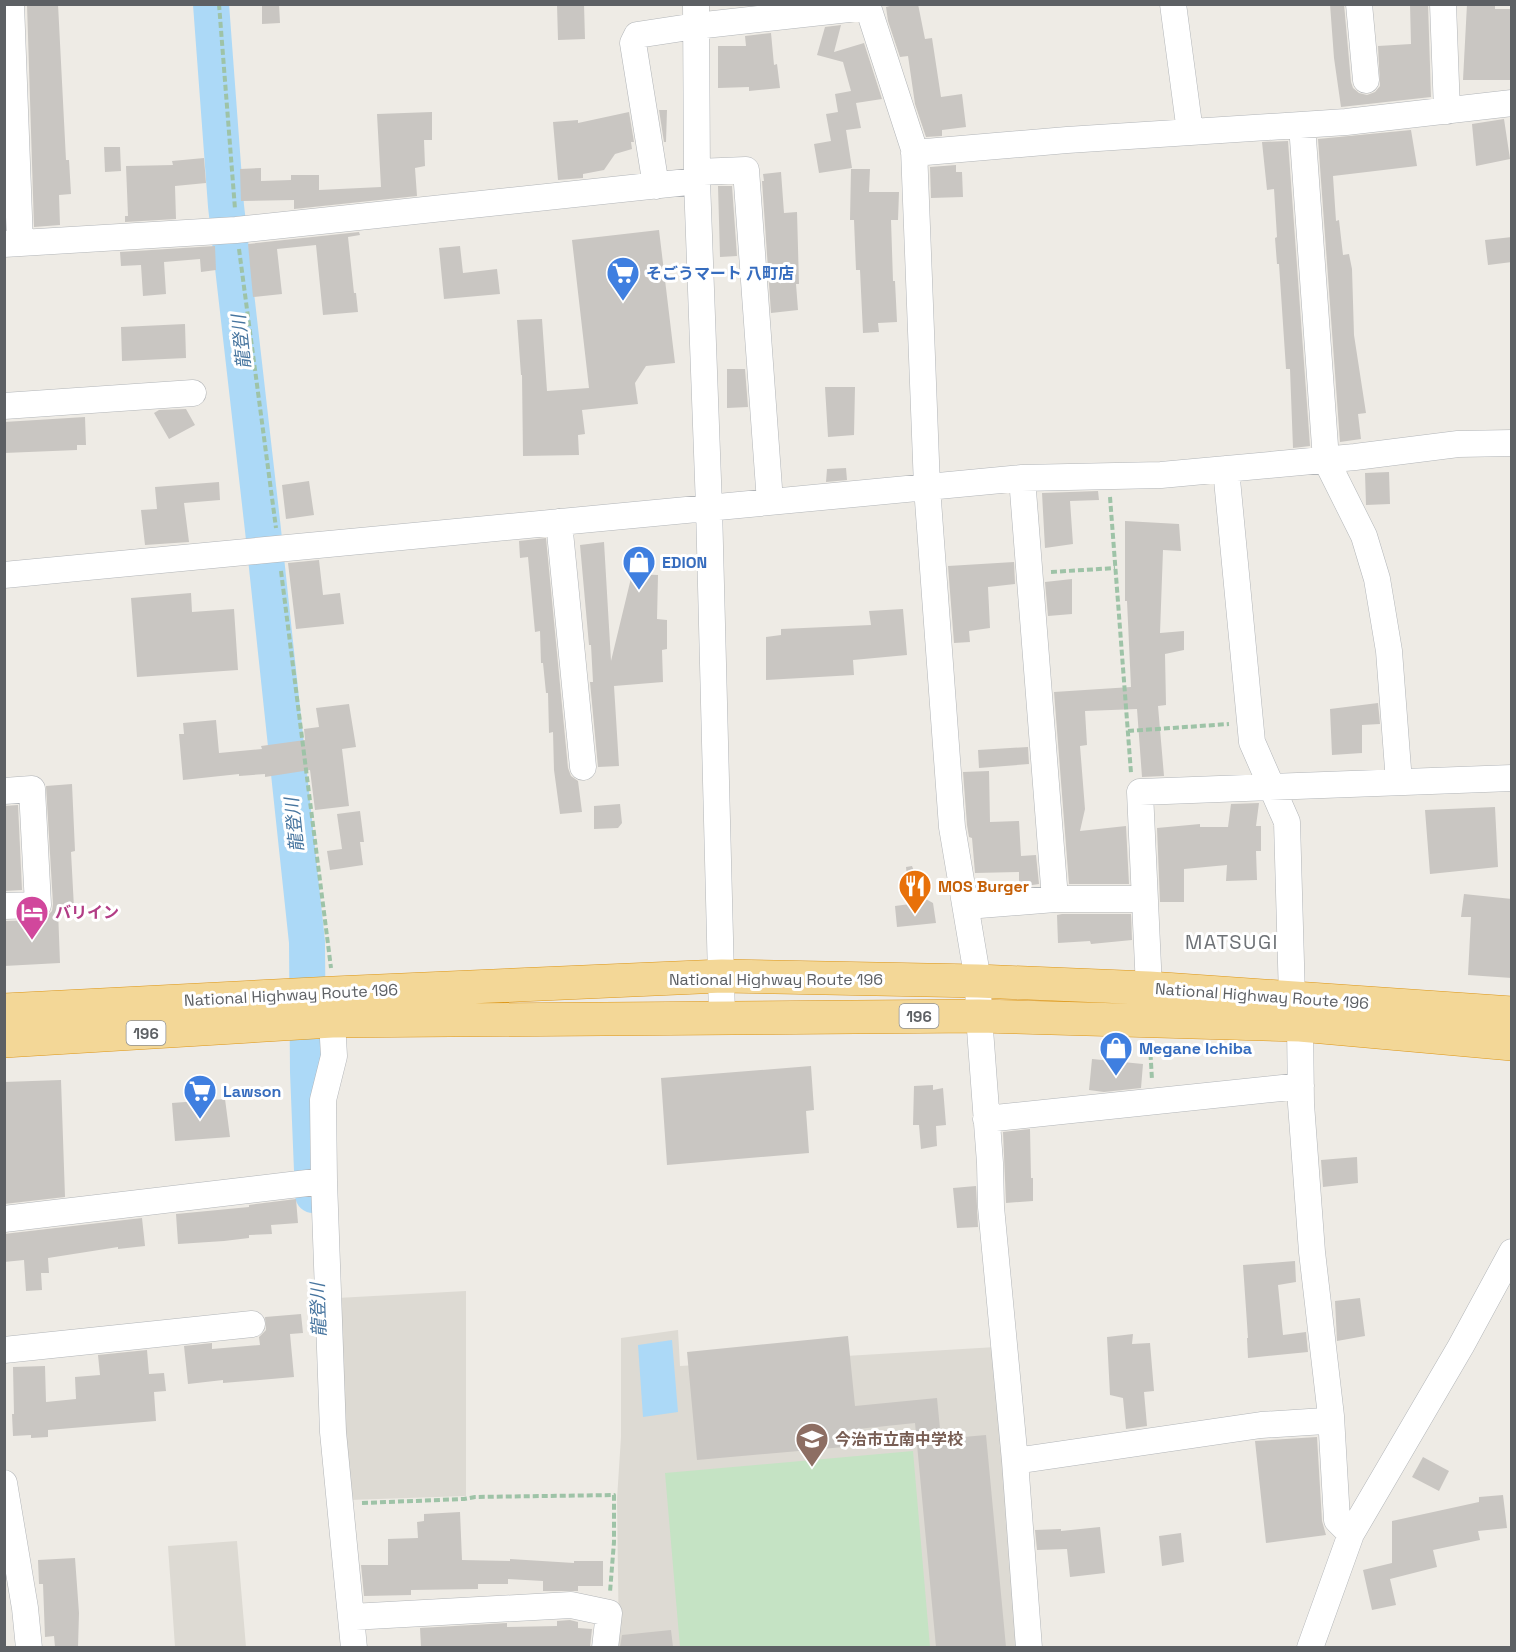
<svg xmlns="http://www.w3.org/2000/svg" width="1516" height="1652" font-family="'Space Grotesk','Noto Sans JP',sans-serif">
<rect width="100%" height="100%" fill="#eeebe5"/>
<path fill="#dddad3" d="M 466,1291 L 466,1496 L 349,1500 L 337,1298 Z
M 678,1330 L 680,1366 L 996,1347 L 1019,1647 L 619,1648 L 617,1499 L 621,1437 L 621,1338 Z
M 237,1541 L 246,1647 L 175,1647 L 168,1546 Z"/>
<path fill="#c5e3c4" d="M 913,1451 L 930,1647 L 680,1647 L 665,1473 Z"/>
<path fill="#acd9f7" d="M 672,1340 L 678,1412 L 643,1417 L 638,1345 Z"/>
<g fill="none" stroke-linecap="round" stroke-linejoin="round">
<path stroke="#acd9f7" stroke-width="36" d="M 211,4 L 226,206 L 263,530 L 307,942 L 308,1072 L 313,1195"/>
</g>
<path fill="#c9c6c2" d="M 27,4 L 58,4 L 66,160 L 69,160 L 71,194 L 59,195 L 60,225 L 34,227 Z
M 262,4 L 279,4 L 280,23 L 262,24 Z
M 557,4 L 584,4 L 585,39 L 558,40 Z
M 898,4 L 918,4 L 925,39 L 932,38 L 941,97 L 962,94 L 966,127 L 942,130 L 942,136 L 926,137 L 915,104 L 908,56 L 900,57 L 888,21 L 886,7 Z
M 1330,4 L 1344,4 L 1351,82 L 1353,88 L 1359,93 L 1367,95 L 1375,92 L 1380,86 L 1378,46 L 1411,44 L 1410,4 L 1428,4 L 1431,97 L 1341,107 L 1334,58 Z
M 1467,4 L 1495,4 L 1495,9 L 1512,9 L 1512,80 L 1463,80 Z
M 841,25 L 834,52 L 864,43 L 882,99 L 856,103 L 861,128 L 846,130 L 852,168 L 819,173 L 814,144 L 831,141 L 826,114 L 838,112 L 835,94 L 851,91 L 843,62 L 817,55 L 825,27 Z
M 771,33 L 774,65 L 777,64 L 780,88 L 749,91 L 749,87 L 718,88 L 718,46 L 746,46 L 745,36 Z
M 659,110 L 667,110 L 666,142 L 664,142 Z
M 432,112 L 432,140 L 424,140 L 425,166 L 415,168 L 417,196 L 294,209 L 294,200 L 241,201 L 240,169 L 261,168 L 261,181 L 291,180 L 291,175 L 319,175 L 319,190 L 381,187 L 377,114 Z
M 629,112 L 634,142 L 631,142 L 632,149 L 615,154 L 604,170 L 583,174 L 583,178 L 558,180 L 553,122 L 578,120 L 578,123 Z
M 1504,119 L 1510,159 L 1476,166 L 1472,124 Z
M 1411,130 L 1417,166 L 1333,176 L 1336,221 L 1339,220 L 1343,255 L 1349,254 L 1352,269 L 1354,335 L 1366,413 L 1358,414 L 1361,439 L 1340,442 L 1318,139 Z
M 1288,141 L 1310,446 L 1293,448 L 1290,369 L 1286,369 L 1279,264 L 1277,264 L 1275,238 L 1277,237 L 1274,189 L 1267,190 L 1262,142 Z
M 104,147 L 120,147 L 121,171 L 105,172 Z
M 204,158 L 206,183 L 175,186 L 176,219 L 125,222 L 125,216 L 128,216 L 126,166 L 173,165 L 172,161 Z
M 956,165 L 956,172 L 962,172 L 963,197 L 931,198 L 930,167 Z
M 851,169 L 870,169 L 869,192 L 899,192 L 898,220 L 891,220 L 893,281 L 895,281 L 897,322 L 878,323 L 879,332 L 863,333 L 860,270 L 856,270 L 854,220 L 850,220 Z
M 781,172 L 784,213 L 797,212 L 799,284 L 796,284 L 798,310 L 771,313 L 762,181 L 764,181 L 763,174 Z
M 718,186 L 732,186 L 737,256 L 720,257 Z
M 659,230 L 675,363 L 646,366 L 635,383 L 638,404 L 582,410 L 585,434 L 578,435 L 579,455 L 523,456 L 522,375 L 521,375 L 517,320 L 542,319 L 547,391 L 589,388 L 572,240 Z
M 359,232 L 360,235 L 348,237 L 354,293 L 356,293 L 358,312 L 323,315 L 316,245 L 277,249 L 282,294 L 253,297 L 248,244 Z
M 1512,237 L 1512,262 L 1488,265 L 1485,240 Z
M 215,246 L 216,270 L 201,272 L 200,259 L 164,262 L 166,294 L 143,296 L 141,265 L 121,266 L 120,252 Z
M 460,246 L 463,273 L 497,269 L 500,294 L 444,299 L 439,248 Z
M 185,324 L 186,358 L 122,361 L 121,327 Z
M 727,369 L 745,369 L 748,407 L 727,408 Z
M 825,387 L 855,387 L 854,435 L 828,437 Z
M 186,409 L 195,425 L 169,439 L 154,413 L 159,410 Z
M 85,417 L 86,445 L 77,445 L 77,450 L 4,453 L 4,422 Z
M 846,468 L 847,480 L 826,482 L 827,469 Z
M 1389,472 L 1390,504 L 1366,505 L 1365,473 Z
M 309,481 L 314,515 L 286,519 L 282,485 Z
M 219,482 L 220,500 L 184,503 L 189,542 L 145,545 L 141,510 L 157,509 L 155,487 Z
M 1098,491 L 1099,500 L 1070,501 L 1073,544 L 1045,548 L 1042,493 Z
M 1125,521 L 1179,524 L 1181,551 L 1163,550 L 1160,633 L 1184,631 L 1184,650 L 1165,654 L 1166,705 L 1158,706 L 1164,776 L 1142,777 L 1137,709 L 1085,711 L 1087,745 L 1080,746 L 1085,809 L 1080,831 L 1126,826 L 1129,884 L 1069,884 L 1054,692 L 1131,687 L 1127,601 L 1125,601 Z
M 546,538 L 568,768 L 571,776 L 578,781 L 582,812 L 560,814 L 554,770 L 553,732 L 549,733 L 548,693 L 546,693 L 543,663 L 541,663 L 540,631 L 535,632 L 528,557 L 520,558 L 519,541 Z
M 604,542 L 611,661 L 632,574 L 658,575 L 657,619 L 667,620 L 667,649 L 662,650 L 663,682 L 614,686 L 619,766 L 598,767 L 590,682 L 593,682 L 591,645 L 589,645 L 580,545 Z
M 319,560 L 323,595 L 340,593 L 344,624 L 296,629 L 288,563 Z
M 1014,562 L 1015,584 L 988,587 L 990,628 L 969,631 L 970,642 L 954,643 L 948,566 Z
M 1072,579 L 1072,614 L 1048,616 L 1045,582 Z
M 191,593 L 192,612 L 234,609 L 238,670 L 137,677 L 131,598 Z
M 903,609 L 907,655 L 853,660 L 854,675 L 766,680 L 766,637 L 781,635 L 781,629 L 871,625 L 869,611 Z
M 1378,703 L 1380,724 L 1362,725 L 1362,753 L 1332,755 L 1330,709 Z
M 349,704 L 356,747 L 342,749 L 349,806 L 315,810 L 310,770 L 265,777 L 265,774 L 239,776 L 239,774 L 183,780 L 179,734 L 184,734 L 183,723 L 216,720 L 219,753 L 262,749 L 261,746 L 305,740 L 304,729 L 319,727 L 316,708 Z
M 1028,747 L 1029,764 L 979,768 L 978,750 Z
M 989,771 L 990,822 L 1019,821 L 1021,856 L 1036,855 L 1039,884 L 1019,887 L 1019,872 L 975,873 L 972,838 L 969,837 L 967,825 L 963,772 Z
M 72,784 L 75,851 L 71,852 L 74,908 L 58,910 L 60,963 L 4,966 L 4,921 L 39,920 L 46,917 L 52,911 L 53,904 L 46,786 Z
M 1259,803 L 1256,826 L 1261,826 L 1261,851 L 1256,851 L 1257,880 L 1226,881 L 1227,865 L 1184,869 L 1184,902 L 1160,902 L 1157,828 L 1200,824 L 1200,827 L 1228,827 L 1231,804 Z
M 620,804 L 622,823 L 618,828 L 594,829 L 594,806 Z
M 18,805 L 22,890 L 4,891 L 4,806 Z
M 1495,807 L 1498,867 L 1430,874 L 1425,810 Z
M 360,811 L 364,842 L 360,842 L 363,865 L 330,870 L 327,851 L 342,849 L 337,814 Z
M 912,866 L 924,898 L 933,903 L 936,923 L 897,927 L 895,906 L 910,904 L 906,867 Z
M 1464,894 L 1512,899 L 1512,978 L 1468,975 L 1471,917 L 1461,917 Z
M 1062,914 L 1131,914 L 1132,940 L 1091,944 L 1090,941 L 1058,943 L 1057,915 Z
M 1092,1059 L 1143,1064 L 1141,1088 L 1104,1092 L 1089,1090 Z
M 811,1066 L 814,1110 L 806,1111 L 809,1153 L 667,1165 L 661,1078 Z
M 61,1080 L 65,1197 L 4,1204 L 4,1082 Z
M 933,1085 L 933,1090 L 943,1088 L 946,1125 L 936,1126 L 937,1146 L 921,1149 L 919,1125 L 913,1125 L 914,1086 Z
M 225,1099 L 230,1137 L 175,1141 L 172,1103 Z
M 1030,1129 L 1031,1178 L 1033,1178 L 1033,1201 L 1006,1203 L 1003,1132 Z
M 1357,1157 L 1358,1183 L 1323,1187 L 1321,1160 Z
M 976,1186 L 978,1227 L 957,1228 L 953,1188 Z
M 296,1199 L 298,1223 L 271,1225 L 272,1234 L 249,1235 L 249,1238 L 224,1241 L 178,1244 L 176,1214 L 249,1207 L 249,1205 Z
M 142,1218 L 145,1246 L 118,1249 L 118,1247 L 48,1258 L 49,1273 L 41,1273 L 42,1290 L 26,1291 L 24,1260 L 4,1262 L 4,1234 Z
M 1295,1261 L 1296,1282 L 1278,1285 L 1283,1335 L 1306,1332 L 1308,1352 L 1248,1358 L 1247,1338 L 1248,1338 L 1243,1265 Z
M 1360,1298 L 1365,1336 L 1337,1341 L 1335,1301 Z
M 301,1314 L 303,1333 L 290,1334 L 294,1377 L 223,1383 L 223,1380 L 188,1384 L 184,1346 L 212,1343 L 212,1349 L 260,1345 L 259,1337 L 266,1330 L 265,1317 Z
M 1133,1334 L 1132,1344 L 1150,1343 L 1154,1391 L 1144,1392 L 1147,1426 L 1126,1429 L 1123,1398 L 1110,1395 L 1107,1337 Z
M 848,1336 L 855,1406 L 937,1398 L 941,1439 L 986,1435 L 1006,1647 L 936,1647 L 915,1423 L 848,1430 L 844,1447 L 697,1460 L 687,1352 Z
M 147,1350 L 149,1374 L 164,1373 L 166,1391 L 154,1392 L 156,1421 L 48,1430 L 48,1437 L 31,1438 L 31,1435 L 13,1436 L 12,1414 L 14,1414 L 13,1367 L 45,1366 L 46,1402 L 76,1399 L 75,1377 L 100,1375 L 98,1355 Z
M 1317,1437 L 1322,1521 L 1326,1535 L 1266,1543 L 1255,1441 Z
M 1423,1457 L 1449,1471 L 1439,1491 L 1412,1477 Z
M 1503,1495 L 1507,1528 L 1478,1531 L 1480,1540 L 1433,1550 L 1437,1567 L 1390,1579 L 1396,1605 L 1372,1610 L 1363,1570 L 1392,1563 L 1392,1521 L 1479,1502 L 1479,1497 Z
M 460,1512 L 462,1560 L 510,1561 L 510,1559 L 574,1563 L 574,1561 L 603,1561 L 603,1586 L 578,1586 L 578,1591 L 543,1591 L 543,1581 L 508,1579 L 508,1584 L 478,1584 L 478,1589 L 411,1590 L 411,1595 L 364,1596 L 361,1565 L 388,1565 L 388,1539 L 418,1538 L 417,1522 L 424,1521 L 424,1514 Z
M 1100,1527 L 1105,1573 L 1070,1577 L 1067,1549 L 1037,1550 L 1035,1530 L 1061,1529 L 1061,1531 Z
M 1181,1533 L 1184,1562 L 1162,1566 L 1159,1536 Z
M 75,1558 L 79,1613 L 78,1647 L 55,1647 L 54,1636 L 45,1637 L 43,1584 L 39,1584 L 38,1560 Z
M 570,1620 L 578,1622 L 578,1628 L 592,1629 L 590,1647 L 421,1647 L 420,1628 L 507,1623 L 507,1627 L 557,1626 L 557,1621 Z
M 671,1630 L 673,1647 L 620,1647 L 622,1635 Z"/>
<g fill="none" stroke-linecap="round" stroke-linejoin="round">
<g stroke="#b2b5b8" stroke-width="27">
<path id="minor" d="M 11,4 L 20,243
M 696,4 L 697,181 L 709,507 L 722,1016
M 867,4 L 914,149 L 927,487 L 952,827 L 978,981 L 979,1016 L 990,1163 L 991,1207 L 1015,1461 L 1029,1648
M 1173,4 L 1190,132
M 1359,4 L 1366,80
M 1443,4 L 1447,111
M 1302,125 L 1326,460 L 1364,536 L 1377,579 L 1389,651 L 1399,782
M 914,153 L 1067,140 L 1346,122 L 1512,103
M 697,172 L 746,170 L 770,502
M 656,186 L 633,43 L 637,35 L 696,26 L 867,7
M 4,244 L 236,230 L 697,181
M 4,406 L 193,393
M 1226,469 L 1252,742 L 1287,822 L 1292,998
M 1022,478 L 1055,899
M 559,522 L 583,767
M 4,575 L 1022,478 L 1161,475 L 1355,457 L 1458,444 L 1512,443
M 4,791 L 32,789 L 38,905 L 4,906
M 967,906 L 1055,899 L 1144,899
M 1149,988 L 1140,792 L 1512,778
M 333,1002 L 332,1021 L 334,1056 L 323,1100 L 324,1181 L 333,1432 L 354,1648
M 986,1119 L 1301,1086
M 4,1219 L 324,1181
M 4,1350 L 252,1324
M 1331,1416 L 1337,1520 L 1351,1534
M 1015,1461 L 1261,1425 L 1325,1421 L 1331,1416 L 1312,1252 L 1301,1104 L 1300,1025
M 4,1483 L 25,1608 L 29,1648
M 351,1617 L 571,1605 L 609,1613 L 605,1648
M 1310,1648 L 1351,1534 L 1461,1346 L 1512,1252"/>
</g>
<g stroke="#dd9616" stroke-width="34">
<path id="highway" d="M 4,1010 L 334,993 L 722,976 L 978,981 L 1149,988 L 1512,1013
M 4,1041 L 332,1021 L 979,1016 L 1300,1025 L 1512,1044"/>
</g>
<path stroke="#9ec3a7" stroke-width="4" stroke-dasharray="6 3" stroke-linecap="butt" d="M 219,4 L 235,209
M 239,249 L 276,528
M 1110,497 L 1131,773
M 281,571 L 331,968
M 1051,572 L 1115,568
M 1128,731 L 1229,724
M 1150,1045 L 1152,1080
M 362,1503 L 464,1499 L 475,1497 L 614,1495 L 614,1542 L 610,1592"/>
<use href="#minor" stroke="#fff" stroke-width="26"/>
<use href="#highway" stroke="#f3d797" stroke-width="33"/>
</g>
<defs>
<g id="supermarket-pin" transform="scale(1.725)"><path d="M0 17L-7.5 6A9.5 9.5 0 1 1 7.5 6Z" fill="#3f7fe0" stroke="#fff"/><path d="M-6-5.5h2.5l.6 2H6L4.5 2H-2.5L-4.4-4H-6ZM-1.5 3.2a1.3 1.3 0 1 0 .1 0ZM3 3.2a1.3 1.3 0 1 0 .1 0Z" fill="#fff"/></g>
<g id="shop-pin" transform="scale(1.725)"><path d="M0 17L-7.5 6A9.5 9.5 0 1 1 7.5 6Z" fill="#3f7fe0" stroke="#fff"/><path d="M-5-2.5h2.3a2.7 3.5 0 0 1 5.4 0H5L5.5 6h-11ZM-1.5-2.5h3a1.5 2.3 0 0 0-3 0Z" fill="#fff"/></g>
<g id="restaurant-pin" transform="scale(1.725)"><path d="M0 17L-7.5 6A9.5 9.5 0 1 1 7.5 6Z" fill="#e8710a" stroke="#fff"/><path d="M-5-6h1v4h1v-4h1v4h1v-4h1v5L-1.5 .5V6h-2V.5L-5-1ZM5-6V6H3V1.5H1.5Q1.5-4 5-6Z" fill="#fff"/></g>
<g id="hotel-pin" transform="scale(1.725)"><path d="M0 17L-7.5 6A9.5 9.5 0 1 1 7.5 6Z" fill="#d1479c" stroke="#fff"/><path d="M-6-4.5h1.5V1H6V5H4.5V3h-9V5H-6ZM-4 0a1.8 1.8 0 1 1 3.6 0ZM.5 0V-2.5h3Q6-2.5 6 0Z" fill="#fff"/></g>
<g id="school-pin" transform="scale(1.725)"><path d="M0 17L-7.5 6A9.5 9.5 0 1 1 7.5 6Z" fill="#8d6e63" stroke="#fff"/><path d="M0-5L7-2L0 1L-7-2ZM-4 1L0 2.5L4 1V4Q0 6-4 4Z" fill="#fff"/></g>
</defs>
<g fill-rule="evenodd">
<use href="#supermarket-pin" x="623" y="273"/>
<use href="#shop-pin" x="639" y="562"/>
<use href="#restaurant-pin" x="915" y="886"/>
<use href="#hotel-pin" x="32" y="912"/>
<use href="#shop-pin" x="1116" y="1048"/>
<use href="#supermarket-pin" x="200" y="1091"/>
<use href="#school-pin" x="812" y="1439"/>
</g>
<g text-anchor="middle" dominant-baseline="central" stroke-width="6" stroke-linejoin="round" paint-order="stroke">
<g fill="#fff" stroke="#8e9092" stroke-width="1.5">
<rect x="899.5" y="1004" width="39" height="24" rx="4.5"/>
<rect x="126.5" y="1021" width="39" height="24" rx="4.5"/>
</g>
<g font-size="15" font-weight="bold" fill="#5d6064">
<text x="919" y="1016">196</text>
<text x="146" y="1033">196</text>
</g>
<g font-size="16" font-weight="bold" fill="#366cbe" stroke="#fff" text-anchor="start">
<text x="646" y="273">そごうマート 八町店</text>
<text x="662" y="562">EDION</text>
<text x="1139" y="1048">Megane Ichiba</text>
<text x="223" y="1091">Lawson</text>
</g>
<g font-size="16" font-weight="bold" fill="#c56008" stroke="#fff" text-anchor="start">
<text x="938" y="886">MOS Burger</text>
</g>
<g font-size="16" font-weight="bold" fill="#b23c85" stroke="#fff" text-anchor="start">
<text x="55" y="912">バリイン</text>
</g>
<g font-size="16" fill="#5d6064" stroke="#fff">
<text x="776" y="979">National Highway Route 196</text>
<text transform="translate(291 995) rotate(-3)">National Highway Route 196</text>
<text transform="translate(1262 996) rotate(4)">National Highway Route 196</text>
</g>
<g font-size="16" font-weight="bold" fill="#785e54" stroke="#fff" text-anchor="start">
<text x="835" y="1439">今治市立南中学校</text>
</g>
<g font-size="18" font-style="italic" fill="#47759f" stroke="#fff">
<text transform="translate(241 342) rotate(-96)">龍登川</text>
<text transform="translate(294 825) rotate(-96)">龍登川</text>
<text transform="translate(318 1310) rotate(-92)">龍登川</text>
</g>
<g font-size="20" letter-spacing="1.5" fill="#6e7276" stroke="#fff">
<text x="1232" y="942">MATSUGI</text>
</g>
</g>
<rect width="1516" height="1652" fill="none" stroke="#5d6064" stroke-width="12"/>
</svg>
